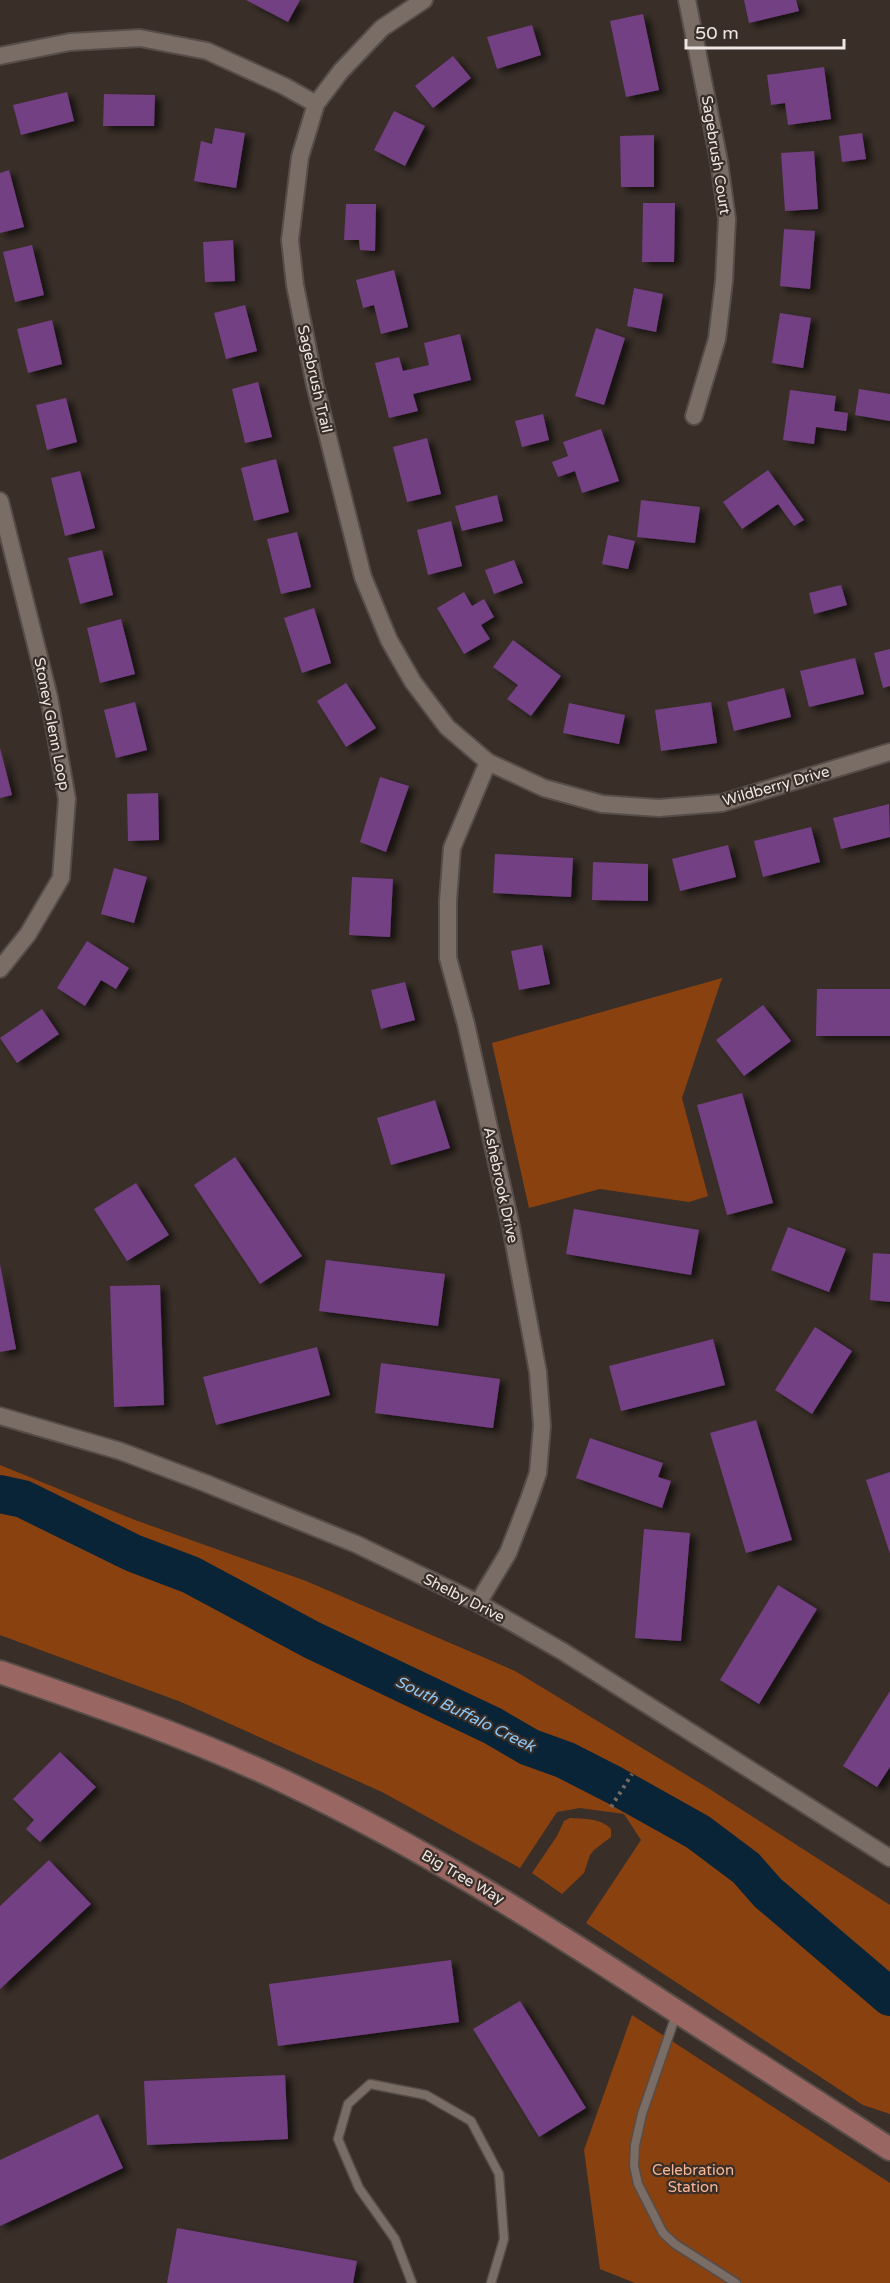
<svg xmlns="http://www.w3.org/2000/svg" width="890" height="2283" font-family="'Varela Round',sans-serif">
<defs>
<filter id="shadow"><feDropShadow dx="6" dy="4" stdDeviation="3" flood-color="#0009"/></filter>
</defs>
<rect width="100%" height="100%" fill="#392e28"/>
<path fill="#8a4110" d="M 722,978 L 682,1098 L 708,1196 L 689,1202 L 600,1189 L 529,1208 L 492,1043 Z
M 0,1465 L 135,1520 L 306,1581 L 515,1671 L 708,1788 L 890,1905 L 890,2114 L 863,2105 L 586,1923 L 641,1840 L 624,1814 L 580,1808 L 557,1812 L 520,1868 L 382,1792 L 181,1702 L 0,1635 Z
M 570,1818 C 584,1819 601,1818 611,1829 L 611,1837 L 594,1850 L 590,1855 L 584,1873 L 562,1894 L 532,1873 L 557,1836 L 564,1821 Z
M 632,2015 L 890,2183 L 890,2283 L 635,2283 L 600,2269 L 584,2150 Z"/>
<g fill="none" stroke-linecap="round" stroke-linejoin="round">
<path stroke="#092437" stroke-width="38" d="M 0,1494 L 23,1499 L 133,1553 L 191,1575 L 312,1640 L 493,1726 L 529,1747 L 565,1760 L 614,1785 L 698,1832 L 746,1868 L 768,1893 L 890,1997"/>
</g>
<path fill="#733f84" filter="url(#shadow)" d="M 246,0 L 300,0 L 288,22 Z
M 744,0 L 796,0 L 799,11 L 749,23 Z
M 643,14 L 659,90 L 626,97 L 610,21 Z
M 532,25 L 541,55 L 497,69 L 487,37 Z
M 453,56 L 471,78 L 433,108 L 415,86 Z
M 824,67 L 831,119 L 788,125 L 785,103 L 771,105 L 767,75 Z
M 67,92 L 74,121 L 21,135 L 13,105 Z
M 104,94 L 155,95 L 154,126 L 103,126 Z
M 394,111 L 425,126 L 405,166 L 374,150 Z
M 215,128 L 245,133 L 236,188 L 194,181 L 201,141 L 212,144 Z
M 862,133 L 866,159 L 842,162 L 839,136 Z
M 654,135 L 654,187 L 621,187 L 620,136 Z
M 814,151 L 818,209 L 785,211 L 781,153 Z
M 9,170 L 24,227 L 0,233 L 0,173 Z
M 643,203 L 675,203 L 674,262 L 642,262 Z
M 346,204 L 376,204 L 375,251 L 360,250 L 359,240 L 344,240 Z
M 784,229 L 815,231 L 810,289 L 780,286 Z
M 233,240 L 235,281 L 205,282 L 203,242 Z
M 32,245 L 44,295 L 15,302 L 3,252 Z
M 394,270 L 408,327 L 381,334 L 374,305 L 363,308 L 356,280 Z
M 634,288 L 663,294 L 656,332 L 627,326 Z
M 245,305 L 257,351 L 226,359 L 214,313 Z
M 780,313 L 811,318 L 803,368 L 772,363 Z
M 52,320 L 62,364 L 28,373 L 17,329 Z
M 596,328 L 625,338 L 604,405 L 575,396 Z
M 460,334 L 471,380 L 413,394 L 418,411 L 389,418 L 375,363 L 399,357 L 403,371 L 429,365 L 424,343 Z
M 258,382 L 272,437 L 245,443 L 232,389 Z
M 859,389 L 890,394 L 890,421 L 855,415 Z
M 790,390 L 836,396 L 834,411 L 848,413 L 846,431 L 816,427 L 814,444 L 783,440 Z
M 66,398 L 77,442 L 47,450 L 36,405 Z
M 543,414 L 549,440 L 522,447 L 515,421 Z
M 601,429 L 619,481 L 582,493 L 575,471 L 558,477 L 552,462 L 568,456 L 563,442 Z
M 427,438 L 441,494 L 407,502 L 393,447 Z
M 276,459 L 289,512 L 254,521 L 241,468 Z
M 768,470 L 804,520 L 794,526 L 778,504 L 742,529 L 723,502 Z
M 80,471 L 95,528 L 65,536 L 51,478 Z
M 497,495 L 503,521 L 462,531 L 455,506 Z
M 641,500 L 700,507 L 695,543 L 637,537 Z
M 451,521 L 462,566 L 428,575 L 417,530 Z
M 297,532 L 311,587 L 281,594 L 267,539 Z
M 608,535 L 635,541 L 628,569 L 602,564 Z
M 102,550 L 113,595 L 80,604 L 68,558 Z
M 514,560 L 523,583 L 494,594 L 485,570 Z
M 841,585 L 847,605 L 814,614 L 809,593 Z
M 464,592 L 472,606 L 484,599 L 494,617 L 481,625 L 490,639 L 464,654 L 437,608 Z
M 314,608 L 331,663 L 302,673 L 284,618 Z
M 121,619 L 135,674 L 100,683 L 87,628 Z
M 513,640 L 561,676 L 531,716 L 507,699 L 518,685 L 493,667 Z
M 890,649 L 890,686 L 883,688 L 874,653 Z
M 855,658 L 864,694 L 809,707 L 800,671 Z
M 346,683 L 376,728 L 346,747 L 317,701 Z
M 784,688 L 791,717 L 734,731 L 727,702 Z
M 135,702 L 147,750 L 116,758 L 104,710 Z
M 711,702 L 717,743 L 661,751 L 655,710 Z
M 569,703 L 625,715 L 619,744 L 563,733 Z
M 0,748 L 12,795 L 0,798 Z
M 380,777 L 409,786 L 386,852 L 360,842 Z
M 158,793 L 159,840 L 128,841 L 127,794 Z
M 889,804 L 890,837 L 841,849 L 833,818 Z
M 811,827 L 820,862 L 763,877 L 754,841 Z
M 728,845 L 736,877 L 680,891 L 672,859 Z
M 495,854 L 573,858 L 571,897 L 493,893 Z
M 593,862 L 648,864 L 648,901 L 592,900 Z
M 114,868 L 147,877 L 134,923 L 101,914 Z
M 352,877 L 393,879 L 390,937 L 349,935 Z
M 87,941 L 129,968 L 116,989 L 101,980 L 85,1006 L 57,988 Z
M 542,945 L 550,984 L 519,990 L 511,951 Z
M 405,982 L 415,1020 L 381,1029 L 371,990 Z
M 817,989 L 890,989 L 890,1036 L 816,1036 Z
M 763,1005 L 791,1041 L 744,1076 L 716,1040 Z
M 42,1009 L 59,1034 L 17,1063 L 0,1038 Z
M 742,1093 L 773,1203 L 727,1215 L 697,1105 Z
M 435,1100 L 450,1148 L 391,1165 L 377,1118 Z
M 235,1157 L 302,1256 L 260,1284 L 194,1185 Z
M 136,1183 L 169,1235 L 127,1261 L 94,1209 Z
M 574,1209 L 699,1230 L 691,1275 L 566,1254 Z
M 788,1227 L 846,1249 L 829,1292 L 771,1270 Z
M 873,1253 L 890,1254 L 890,1302 L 870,1300 Z
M 326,1260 L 445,1274 L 438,1326 L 319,1311 Z
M 0,1264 L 16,1349 L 0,1352 Z
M 160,1285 L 164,1405 L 114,1407 L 110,1286 Z
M 815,1327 L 852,1351 L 812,1414 L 775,1390 Z
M 713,1339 L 725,1385 L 621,1411 L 609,1366 Z
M 317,1347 L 330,1395 L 216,1425 L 203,1377 Z
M 381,1363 L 500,1379 L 493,1428 L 375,1413 Z
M 756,1420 L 792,1540 L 746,1553 L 710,1433 Z
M 590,1438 L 663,1463 L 658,1477 L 671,1481 L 662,1508 L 576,1478 Z
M 890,1472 L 890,1554 L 866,1480 Z
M 644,1529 L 690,1533 L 681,1641 L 635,1638 Z
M 778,1585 L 817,1609 L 759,1704 L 720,1680 Z
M 890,1691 L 890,1767 L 877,1787 L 843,1766 Z
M 60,1752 L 96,1787 L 40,1842 L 26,1829 L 34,1820 L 13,1799 Z
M 49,1860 L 91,1904 L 0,1989 L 0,1906 Z
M 451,1960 L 459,2022 L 278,2046 L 269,1984 Z
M 520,2001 L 586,2108 L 539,2137 L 473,2029 Z
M 285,2075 L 288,2139 L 147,2145 L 144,2081 Z
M 98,2114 L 123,2168 L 0,2226 L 0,2160 Z
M 177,2228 L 357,2261 L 353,2283 L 167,2283 Z"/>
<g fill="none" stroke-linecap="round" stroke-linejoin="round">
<g stroke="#564c48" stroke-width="11">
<path id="lane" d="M 677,2012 L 642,2114 L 635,2145 L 634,2166 L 638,2184 L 663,2233 L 675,2244 L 736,2283
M 412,2283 L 395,2239 L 359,2188 L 338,2139 L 348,2104 L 370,2084 L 426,2095 L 471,2121 L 499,2174 L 504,2239 L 491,2283"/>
</g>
<g stroke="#564c48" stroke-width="20">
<path id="street" d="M 424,0 L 382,28 L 341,71 L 316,104 L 300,157 L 290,240 L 295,285 L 315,385 L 363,577 L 389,640 L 413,682 L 447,727 L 488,762 L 544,788 L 602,804 L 659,808 L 722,803 L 890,752
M 687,0 L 719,161 L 727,219 L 724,281 L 717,339 L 694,416
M 0,56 L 70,42 L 140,38 L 207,51 L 284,86 L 316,104
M 0,501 L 49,697 L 67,799 L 61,878 L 28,934 L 0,969
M 0,1416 L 120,1451 L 205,1483 L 356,1544 L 478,1603 L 562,1651 L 890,1858
M 478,1603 L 508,1553 L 529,1499 L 538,1473 L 542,1426 L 538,1372 L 510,1222 L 466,1024 L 448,958 L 448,901 L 452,848 L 488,762"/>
</g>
<g stroke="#564c48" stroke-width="26">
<path id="secondary" d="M 0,1672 C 96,1705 192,1738 285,1782 C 416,1844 538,1921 659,2000 C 736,2050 813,2100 890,2149"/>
</g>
<path stroke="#756b66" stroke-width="4" stroke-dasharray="3 4.5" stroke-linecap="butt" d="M 611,1807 L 632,1774"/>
<use href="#lane" stroke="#7a6d66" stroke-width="8"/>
<use href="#street" stroke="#7a6d66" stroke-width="16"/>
<use href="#secondary" stroke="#9a6661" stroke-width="22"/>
</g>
<g text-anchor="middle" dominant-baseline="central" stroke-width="4.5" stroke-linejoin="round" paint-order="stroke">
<g font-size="15" fill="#eee6e3" stroke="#392e28">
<text transform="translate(716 155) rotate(81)">Sagebrush Court</text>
<text transform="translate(315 379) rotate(77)">Sagebrush Trail</text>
<text transform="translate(52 724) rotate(79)">Stoney Glenn Loop</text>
<text transform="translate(776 786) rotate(-16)">Wildberry Drive</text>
<text transform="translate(501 1185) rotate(78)">Ashebrook Drive</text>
<text transform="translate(464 1598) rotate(27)">Shelby Drive</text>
<text transform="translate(463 1877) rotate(30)">Big Tree Way</text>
</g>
<g font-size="15" fill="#f7b592" stroke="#392e28">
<text x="693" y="2170">Celebration<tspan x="693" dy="17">Station</tspan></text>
</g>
<g font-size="16" font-style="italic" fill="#8cc7f6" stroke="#392e28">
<text transform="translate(465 1714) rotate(26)">South Buffalo Creek</text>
</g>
</g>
<path d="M686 39v9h158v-9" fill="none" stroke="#eee6e3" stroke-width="3"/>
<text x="695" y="39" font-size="18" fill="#eee6e3" stroke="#392e28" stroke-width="4.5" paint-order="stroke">50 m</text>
</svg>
